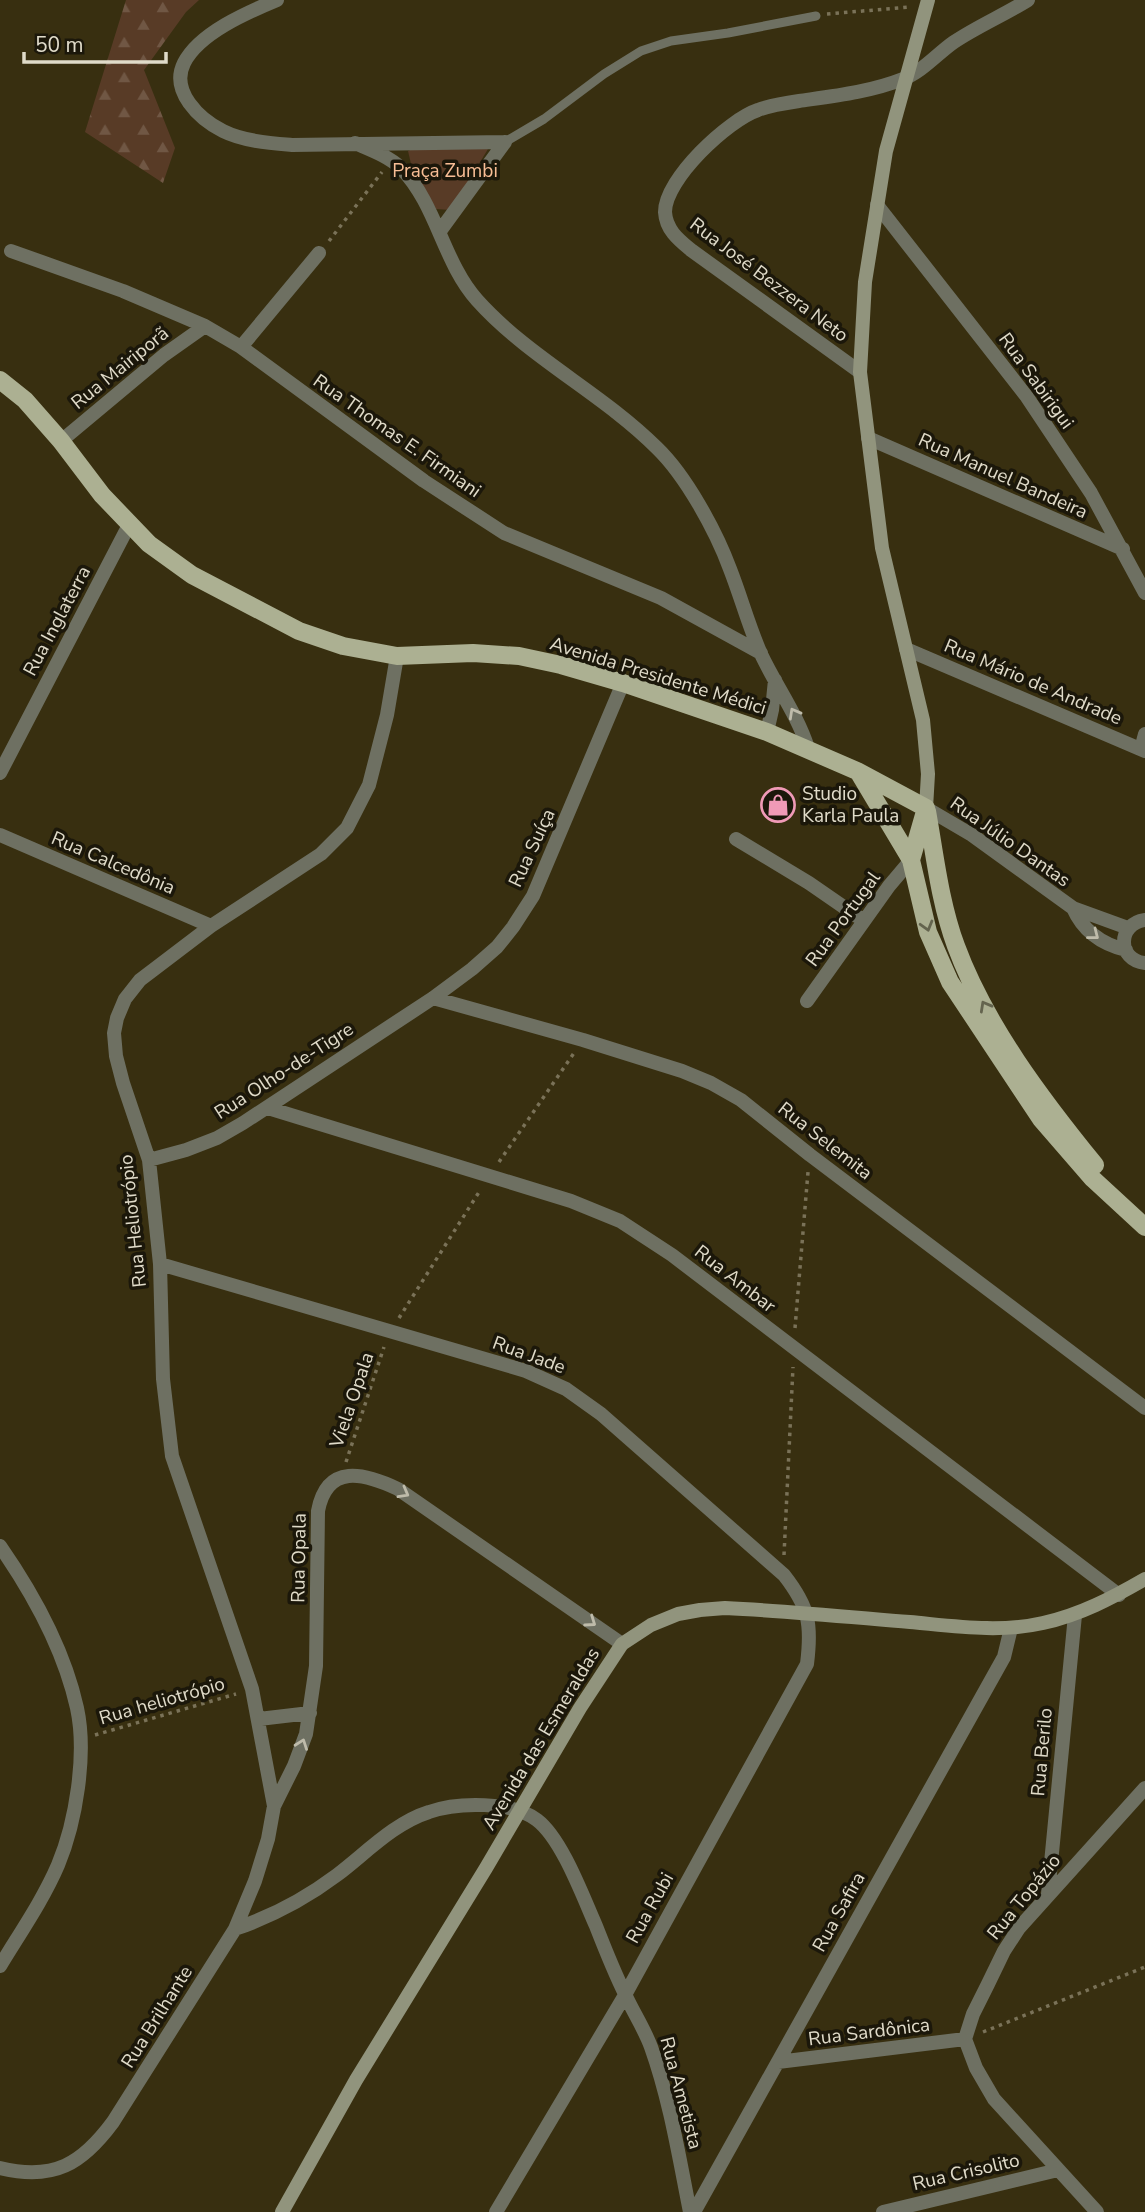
<svg xmlns="http://www.w3.org/2000/svg" width="1145" height="2212" font-family="'Nunito Sans',sans-serif">
<defs>
<pattern id="forest-firs" width="22" height="20" patternUnits="userSpaceOnUse" patternTransform="scale(1.75)"><rect width="22" height="20" fill="#583b26"/><path d="M5 1l3.5 6h-7zM16 11l3.5 6h-7z" fill="#705744"/></pattern>
</defs>
<rect width="100%" height="100%" fill="#382f10"/>
<path fill="#583b26" d="M 425,143 L 488,149 L 451,210 L 436,209 L 412,168 L 408,151 Z"/>
<path fill="url(#forest-firs)" d="M 126,0 L 199,0 L 186,12 L 144,70 L 175,148 L 163,183 L 85,132 Z"/>
<g fill="none" stroke-linecap="round" stroke-linejoin="round">
<path stroke="#7a7258" stroke-width="3.5" stroke-dasharray="3.5 5" stroke-linecap="butt" d="M 827,14 L 910,7
M 329,241 L 382,172
M 499,1162 L 574,1053
M 399,1318 L 481,1189
M 795,1328 L 808,1172
M 346,1462 L 384,1347
M 784,1555 L 793,1367
M 95,1735 L 236,1694
M 983,2032 L 1145,1967"/>
<path stroke="#6e7062" stroke-width="9" d="M 505,142 L 544,119 L 604,74 L 641,51 L 671,41 L 728,33 L 816,16"/>
<path stroke="#6e7062" stroke-width="14" d="M 277,0 C 248,12 199,33 184,63 C 170,91 199,119 223,131 C 243,141 269,143 292,145 L 505,142
M 355,143 C 371,150 388,156 401,168 C 437,205 443,262 477,300 C 529,358 602,393 657,448 C 686,476 716,531 730,569 C 741,597 749,627 761,654 C 776,686 797,714 808,748
M 877,205 L 1027,397 L 1091,493 L 1145,593
M 440,231 L 505,142
M 11,251 L 123,291 L 205,326 L 241,347 L 424,481 L 504,533 L 661,598 L 761,653
M 241,347 L 319,253
M 860,372 L 691,250 C 679,240 666,230 665,212 C 665,179 728,120 758,110 C 771,105 785,103 799,101 C 834,96 870,92 903,79 C 922,72 938,53 954,42 C 978,26 1004,15 1028,0
M 868,438 L 1123,549
M 61,441 L 164,355 L 205,326
M 906,649 L 1145,751
M 767,732 L 772,710 L 775,680
M 1141,749 L 1145,734
M 0,773 L 129,525
M 926,808 L 972,835 L 1073,908 L 1128,928
M 0,835 L 211,926
M 736,839 L 809,883 L 864,921
M 1073,908 C 1083,931 1101,944 1126,950
M 1145,920 C 1117,924 1117,960 1145,963
M 433,998 L 583,1040 L 682,1071 L 711,1083 L 741,1100 L 810,1155 L 1145,1408
M 807,1001 L 889,886 L 911,860
M 268,1108 L 571,1201 L 620,1221 L 672,1255 L 1119,1595
M 149,1160 L 186,1150 L 217,1138 L 243,1123 L 433,998 L 472,969 L 497,947 L 513,927 L 533,896 L 623,683
M 160,1264 L 526,1371 L 566,1389 L 601,1414 L 784,1575 C 809,1607 812,1624 807,1664 L 625,1995 L 496,2212
M 0,1546 C 34,1595 64,1649 77,1708 C 87,1754 76,1822 58,1865 C 43,1900 20,1933 0,1966
M 259,1719 L 310,1713
M 274,1806 L 252,1689 L 172,1456 L 163,1379 L 160,1264 L 149,1160 L 123,1083 L 116,1056 L 114,1033 L 117,1018 L 125,999 L 140,980 L 211,926 L 321,854 L 347,828 L 369,785 L 387,715 L 397,656
M 1048,1894 L 1075,1615
M 235,1929 C 273,1916 305,1899 337,1875 C 366,1853 394,1823 429,1812 C 457,1802 513,1801 537,1820 C 562,1839 583,1897 596,1926 C 605,1949 614,1972 625,1994 C 633,2012 644,2028 651,2047 C 670,2100 679,2157 690,2212
M 778,2062 L 965,2039
M 0,2168 C 54,2181 82,2164 113,2122 L 235,1929 L 255,1881 L 268,1839 L 274,1806 L 294,1766 L 306,1734 L 316,1666 L 318,1511 C 327,1463 364,1473 398,1489 L 622,1644
M 694,2212 L 1004,1657 L 1011,1628
M 883,2212 L 1058,2170
M 1097,2212 L 994,2099 L 976,2068 L 965,2039 L 973,2014 L 988,1984 L 1004,1951 L 1019,1928 L 1145,1788"/>
<path stroke="#91947d" stroke-width="14" d="M 926,808 L 928,774 L 923,720 L 882,548 L 860,372 L 865,282 L 886,151 L 928,0
M 282,2212 L 356,2080 L 486,1868 L 580,1708 L 622,1644 L 651,1625 L 678,1614 L 700,1610 L 725,1608 C 787,1611 849,1617 910,1622 C 954,1626 1000,1633 1043,1623 C 1080,1615 1112,1598 1145,1579"/>
<path stroke="#acb092" stroke-width="18" d="M 0,380 L 25,400 L 61,441 L 102,495 L 149,544 L 192,575 L 299,631 L 343,646 L 397,656 L 473,653 L 519,656 L 561,665 L 623,683 L 767,732 L 857,771 L 926,808
M 859,773 L 911,860
M 926,808 L 911,860 L 928,932 L 950,982 L 1041,1119 L 1093,1179 L 1145,1227
M 927,811 C 935,856 940,903 956,946 C 985,1025 1043,1101 1095,1165"/>
</g>
<defs><path id="oneway-chevron" d="M-2-3.5L2.5 0L-2 3.5" fill="none" stroke-width="1.6" stroke-linecap="round" stroke-linejoin="round" transform="scale(1.75)"/></defs>
<g stroke="#bebbaa">
<use href="#oneway-chevron" transform="translate(794 713) rotate(-119)"/>
<use href="#oneway-chevron" transform="translate(1094 935) rotate(38)"/>
<use href="#oneway-chevron" transform="translate(404 1493) rotate(29)"/>
<use href="#oneway-chevron" transform="translate(591 1622) rotate(35)"/>
<use href="#oneway-chevron" transform="translate(302 1744) rotate(-70)"/>
</g>
<g stroke="#64644e">
<use href="#oneway-chevron" transform="translate(927 926) rotate(74)"/>
<use href="#oneway-chevron" transform="translate(985 1006) rotate(-119)"/>
</g>
<defs>
<g id="shop-ring" transform="scale(1.75)"><circle r="9.5" fill="#1b170a" stroke="#f09ab7" stroke-width="1.5"/><path d="M-5-2.5h2.3a2.7 3.5 0 0 1 5.4 0H5L5.5 6h-11ZM-1.5-2.5h3a1.5 2.3 0 0 0-3 0Z" fill="#f09ab7"/></g>
</defs>
<g fill-rule="evenodd">
<use href="#shop-ring" x="778" y="805"/>
</g>
<g text-anchor="middle" dominant-baseline="central" stroke-width="7" stroke-linejoin="round" paint-order="stroke">
<g font-size="19" fill="#f8bd95" stroke="#1b170a">
<text x="445" y="171">Praça Zumbi</text>
</g>
<g font-size="19" fill="#e0dbc9" stroke="#1b170a">
<text transform="translate(769 280) rotate(37)">Rua José Bezzera Neto</text>
<text transform="translate(120 368) rotate(-39)">Rua Mairiporã</text>
<text transform="translate(1036 381) rotate(54)">Rua Sabirigui</text>
<text transform="translate(397 436) rotate(35)">Rua Thomas E. Firmiani</text>
<text transform="translate(1003 476) rotate(24)">Rua Manuel Bandeira</text>
<text transform="translate(57 621) rotate(-62)">Rua Inglaterra</text>
<text transform="translate(658 676) rotate(17)">Avenida Presidente Médici</text>
<text transform="translate(1033 682) rotate(23)">Rua Mário de Andrade</text>
<text transform="translate(1010 842) rotate(35)">Rua Júlio Dantas</text>
<text transform="translate(532 848) rotate(-65)">Rua Suíça</text>
<text transform="translate(113 863) rotate(23)">Rua Calcedônia</text>
<text transform="translate(843 919) rotate(-54)">Rua Portugal</text>
<text transform="translate(284 1071) rotate(-33)">Rua Olho-de-Tigre</text>
<text transform="translate(825 1141) rotate(38)">Rua Selemita</text>
<text transform="translate(133 1221) rotate(-96)">Rua Heliotrópio</text>
<text transform="translate(735 1279) rotate(38)">Rua Ambar</text>
<text transform="translate(529 1355) rotate(20)">Rua Jade</text>
<text transform="translate(352 1400) rotate(-71)">Viela Opala</text>
<text transform="translate(299 1558) rotate(-89)">Rua Opala</text>
<text transform="translate(162 1701) rotate(-16)">Rua heliotrópio</text>
<text transform="translate(541 1739) rotate(-59)">Avenida das Esmeraldas</text>
<text transform="translate(1042 1752) rotate(-85)">Rua Berilo</text>
<text transform="translate(1024 1897) rotate(-51)">Rua Topázio</text>
<text transform="translate(650 1908) rotate(-61)">Rua Rubi</text>
<text transform="translate(839 1912) rotate(-61)">Rua Safira</text>
<text transform="translate(157 2017) rotate(-58)">Rua Brilhante</text>
<text transform="translate(869 2032) rotate(-7)">Rua Sardônica</text>
<text transform="translate(681 2093) rotate(75)">Rua Ametista</text>
<text transform="translate(966 2172) rotate(-13)">Rua Crisolito</text>
</g>
<g font-size="19" fill="#e0dbc9" stroke="#1b170a" text-anchor="start">
<text x="802" y="794">Studio<tspan x="802" dy="22">Karla Paula</tspan></text>
</g>
</g>
<path d="M24 52v10h142v-10" fill="none" stroke="#e0dbc9" stroke-width="3.5"/>
<text x="35" y="52" font-size="21" fill="#e0dbc9" stroke="#1b170a" stroke-width="5" paint-order="stroke">50 m</text>
</svg>
